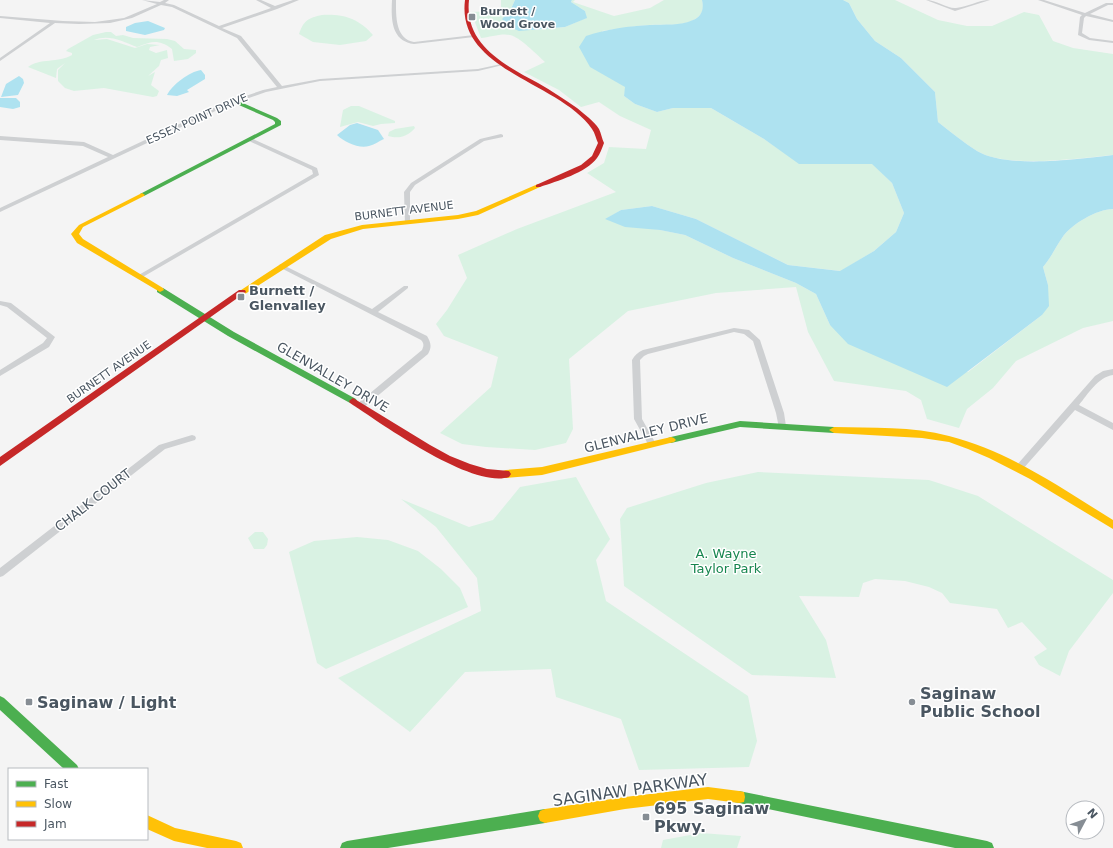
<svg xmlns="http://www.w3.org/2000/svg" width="1113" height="848" font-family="'DejaVu Sans',sans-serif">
<rect width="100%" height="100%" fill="#f4f4f4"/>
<path fill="#d9f2e3" d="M 501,0 L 515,0 L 510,11 L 505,14 L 534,30 L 565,27 L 586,18 L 585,11 L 571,2 L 572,0 L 575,0 L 573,2 L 614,16 L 650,8 L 664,0 L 702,0 C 703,5 704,10 700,15 C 689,28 664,24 649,25 C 633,26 618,29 602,31 L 609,76 L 626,87 L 624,96 L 635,104 L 657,112 L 673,108 L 711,108 L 764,139 L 799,163 L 872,163 L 892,183 L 904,213 L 896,232 L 874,251 L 841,271 L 788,265 L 696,219 L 652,206 L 621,210 L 606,219 L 685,235 L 733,258 L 796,283 L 816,294 L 830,325 L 968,372 L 1042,315 L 1048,285 L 1043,267 C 1051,258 1055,248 1062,238 C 1070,225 1097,209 1113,209 L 1113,321 L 1083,328 L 1016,361 L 993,388 L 967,409 L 959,428 L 927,419 L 921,400 L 906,391 L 834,381 L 808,332 L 796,287 L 716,293 L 628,311 L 569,359 L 573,429 L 566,443 L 535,450 L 486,447 L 462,444 L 440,433 L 491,387 L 498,357 L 444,336 L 436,324 L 447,310 L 467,278 L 458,255 L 517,229 L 616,192 L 587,173 L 604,163 L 609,147 L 646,149 L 651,130 L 620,116 L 599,102 L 581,107 L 559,90 L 524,72 L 545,62 C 537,55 520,37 510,35 C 502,33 490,37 481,38 L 471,12 L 498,11 L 501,8 Z
M 843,0 L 895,0 L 938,20 L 967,26 L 992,26 L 1024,12 L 1039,15 L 1053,41 L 1073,48 L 1113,54 L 1113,155 C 1079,158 1007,169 977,151 C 964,143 951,132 938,122 L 935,92 L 901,58 L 875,41 L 857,19 L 849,3 Z
M 322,15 C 343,14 358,18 373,35 L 366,41 L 340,45 L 313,42 L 299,34 C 304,20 308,18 322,15 Z
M 106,32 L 111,32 L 116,36 L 123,35 L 133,38 L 167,39 L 175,41 L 184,49 L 196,50 L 196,53 L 188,59 L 174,61 L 172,49 C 159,39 152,41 137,47 C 122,41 109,34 94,40 L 107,39 L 135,48 L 147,44 L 160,45 L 150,47 L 149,50 L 156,53 L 167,50 L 168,58 L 161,60 L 159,66 L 148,76 L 155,72 L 151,85 L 159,91 L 157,96 L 153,97 L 104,88 L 74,91 L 65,88 L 58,81 L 58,70 L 65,63 L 57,69 L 56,78 L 28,67 C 39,58 59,63 72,55 L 72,53 L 66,51 L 68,49 L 93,35 Z
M 351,106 L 359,106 L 395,121 L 395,123 L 381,124 L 373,126 L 358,122 L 340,127 L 343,110 Z
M 414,126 L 415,128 C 407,137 399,139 388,136 L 389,132 L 395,129 Z
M 758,472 L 929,480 L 978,496 L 1113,580 L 1113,593 L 1069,651 L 1060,676 L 1039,665 L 1034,657 L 1047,649 L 1022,622 L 1008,628 L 997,609 L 950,603 L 942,593 L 929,587 L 905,581 L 875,579 L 863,583 L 859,597 L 799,596 L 826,640 L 836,678 L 752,675 L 624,586 L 620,519 L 627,508 L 706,483 Z
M 576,477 L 610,539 L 596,560 L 606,601 L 748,696 L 757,741 L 749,767 L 639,770 L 621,719 L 556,697 L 551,669 L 465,672 L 410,732 L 338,678 L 481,611 L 477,578 L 436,527 L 401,499 L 469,527 L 493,520 L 520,487 Z
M 255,532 L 263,532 L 268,539 L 267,545 L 264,549 L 254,549 L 248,538 Z
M 357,537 L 388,540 L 418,551 L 441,569 L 460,588 L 468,607 L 326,669 L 317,663 L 289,552 L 314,541 Z
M 701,833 L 741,836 L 737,848 L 661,848 L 663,840 Z"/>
<path fill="#aee2f0" d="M 515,0 L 572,0 L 571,2 L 585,11 L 587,18 L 565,27 L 519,31 L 510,27 L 502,19 L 510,11 Z
M 702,0 L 843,0 L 849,3 L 857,19 L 875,41 L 901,58 L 935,92 L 938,122 C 951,132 964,143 977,151 C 1007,169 1079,159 1113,155 L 1113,209 C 1097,209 1070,225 1062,238 C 1055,248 1051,258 1043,267 L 1048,285 L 1049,306 L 1042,315 L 947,387 L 848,344 L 830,325 L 816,294 L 796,283 L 733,258 L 685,235 L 660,230 L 625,227 L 605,219 L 621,210 L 652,206 L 696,219 L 788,265 L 840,271 L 874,251 L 896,232 L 904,213 L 892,183 L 872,164 L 799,164 L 764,139 L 711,108 L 673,108 L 657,112 L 635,104 L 624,96 L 625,87 L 590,67 L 579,47 L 586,36 C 607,29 629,26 650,25 C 664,24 680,26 693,20 C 702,16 704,9 702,0 Z
M 148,21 L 165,28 L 164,30 L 145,35 L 126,31 L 126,27 L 135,23 Z
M 201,70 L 205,75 L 205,79 L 187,90 L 189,92 L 177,96 L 167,95 C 173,84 189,72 201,70 Z
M 19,76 L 23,79 L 24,83 L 18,95 L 1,97 L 6,84 Z
M 0,98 L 16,98 L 20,102 L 20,107 L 13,109 L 0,107 Z
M 357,123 L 378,130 L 384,139 C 379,141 374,145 369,146 C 359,149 344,142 337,135 L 350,125 Z"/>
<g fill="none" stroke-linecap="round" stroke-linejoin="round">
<path fill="#ced0d2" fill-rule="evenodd" d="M 142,0 L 160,2 L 164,0 L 169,0 L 165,3 L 174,5 L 219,26 L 271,8 L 256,0 L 261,0 L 275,6 L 293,0 L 299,0 L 277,9 L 222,28 L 241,36 L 282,86 L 320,79 L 478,69 L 501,64 L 503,65 L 478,71 L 320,81 L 266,92 L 226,106 L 0,212 L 0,208 L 108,157 L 83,146 L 0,140 L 0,136 L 84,142 L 113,155 L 222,104 L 263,90 L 277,87 L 237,38 L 172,7 L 161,5 L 132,18 L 110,23 L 79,24 L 55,23 L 0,61 L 0,58 L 50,23 L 0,18 L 0,16 L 63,21 L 95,22 L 124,18 L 157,4 Z
M 392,0 L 396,0 C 396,15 395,39 414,42 L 474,35 L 476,36 L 474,37 L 414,44 C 391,41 391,19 392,0 Z
M 926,0 C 936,0 948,9 956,8 C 968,7 978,0 990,0 L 955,11 Z
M 1038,0 L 1044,0 L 1085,13 L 1106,3 L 1113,3 L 1113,5 L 1108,5 L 1090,14 L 1113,20 L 1113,22 L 1086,16 L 1084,18 L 1082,33 L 1090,38 L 1113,41 L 1113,43 L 1089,40 L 1078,35 L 1080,17 L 1082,15 Z
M 501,134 L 503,135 L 503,137 L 484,141 L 415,185 L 410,192 L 410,223 L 409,224 L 405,224 L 404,192 L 411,183 L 480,139 Z
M 249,139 L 253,139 L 317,168 L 319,175 L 141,278 L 137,278 L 137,276 L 313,174 L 312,170 L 249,141 Z
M 281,264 L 372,309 L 404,286 L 408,286 L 408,288 L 378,312 L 427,336 C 431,343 432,347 428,354 L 363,408 L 357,408 L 356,406 L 357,404 L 422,350 C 424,346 424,343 421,340 L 279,267 L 279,265 Z
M 0,301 L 11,303 L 55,337 L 49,347 L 0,376 L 0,370 L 43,343 L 47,338 L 7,307 L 0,305 Z
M 734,328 L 749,330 L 760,340 L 784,413 L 786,426 L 785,428 L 779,428 L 776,413 L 753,341 L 744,334 L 734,332 L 648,354 L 644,356 L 640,360 L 642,419 L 656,444 L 655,446 L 649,446 L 634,419 L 632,360 C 635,355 638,352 643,350 Z
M 1113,369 L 1113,375 C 1098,377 1088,394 1079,405 L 1113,423 L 1113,430 L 1075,410 L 1022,470 L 1016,470 L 1015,468 L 1016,466 L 1095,376 L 1103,371 Z
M 192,435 L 195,436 L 196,438 L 195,440 L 165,449 L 3,576 L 0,577 L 0,568 L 159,445 Z"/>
<path fill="#4caf50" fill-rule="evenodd" d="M 232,100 L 236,100 L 277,118 L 281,121 L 281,125 L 144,196 L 140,196 L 140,194 L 275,124 L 275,122 L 273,120 L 232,102 Z
M 157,288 L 163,288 L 234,332 L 356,399 L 357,401 L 356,403 L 350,403 L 228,336 L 157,292 Z
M 740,421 L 834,427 L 839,430 L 834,433 L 740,427 L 671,443 L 668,442 L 666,440 L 668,438 L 671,437 Z
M 0,696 L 4,698 L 77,765 L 79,769 L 64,769 L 0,710 Z
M 739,791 L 987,841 L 992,843 L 994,848 L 955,848 L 739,803 L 734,802 L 733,797 L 734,792 Z
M 545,809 L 550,811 L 552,816 L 550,821 L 545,823 L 388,848 L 340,848 L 342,843 L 347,841 Z"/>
<path fill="#ffc107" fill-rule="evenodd" d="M 538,184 L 541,186 L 540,187 L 478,215 L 458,219 L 363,229 L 331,239 L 245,294 L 239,294 L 238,292 L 325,235 L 362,225 L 458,215 L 476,211 Z
M 142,193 L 145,195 L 144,196 L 83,227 L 79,234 L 83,239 L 163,288 L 164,290 L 160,292 L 77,243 L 71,234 L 79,225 Z
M 834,427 C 872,428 912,426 949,436 C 1009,451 1061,488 1113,520 L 1113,529 L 1030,479 L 989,458 L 968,449 L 949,442 L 922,438 L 834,433 L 829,430 Z
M 671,437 L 674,438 L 676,440 L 674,442 L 542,475 L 506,478 L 503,477 L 501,474 L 503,471 L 506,470 L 542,467 Z
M 708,787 L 739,791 L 744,792 L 745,797 L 744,802 L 739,803 L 708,799 L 625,809 L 545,823 L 540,821 L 538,816 L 540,811 L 545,809 L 625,797 Z
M 147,815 L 175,828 L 236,841 L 241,843 L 243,848 L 207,848 L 174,841 L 147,829 Z"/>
<path fill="#c62828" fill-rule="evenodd" d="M 465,0 L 469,0 C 464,45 505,65 538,83 C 552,91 564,99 577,108 C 584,114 594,121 599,129 C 601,133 602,139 604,143 C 602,148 600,154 597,158 C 586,173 557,181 540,187 L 536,187 L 536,185 L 581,165 L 592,156 L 598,143 C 596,139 595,133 592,129 C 560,82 456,71 465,0 Z
M 239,290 L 245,290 L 246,292 L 0,466 L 0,457 Z
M 353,398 L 430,445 L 450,456 L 470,464 L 487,469 L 509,471 L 511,474 L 509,477 C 472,489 382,424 350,403 L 349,401 Z"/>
</g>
<g fill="#868d94" stroke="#fff" stroke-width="1.5">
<rect x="468" y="13" width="8" height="8" rx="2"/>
<rect x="237" y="293" width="8" height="8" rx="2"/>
<rect x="25" y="698" width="8" height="8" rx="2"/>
<circle cx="912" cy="702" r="4"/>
<rect x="642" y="813" width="8" height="8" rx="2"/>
</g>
<g text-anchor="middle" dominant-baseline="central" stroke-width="3" stroke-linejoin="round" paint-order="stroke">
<g font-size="11" font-weight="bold" fill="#4a5661" stroke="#fff" text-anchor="start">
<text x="480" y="11">Burnett /<tspan x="480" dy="13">Wood Grove</tspan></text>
</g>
<g font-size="11" fill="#4a5661" stroke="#fff">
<text transform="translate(197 119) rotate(-24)">ESSEX POINT DRIVE</text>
<text transform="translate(404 211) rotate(-7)">BURNETT AVENUE</text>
<text transform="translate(109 372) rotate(-35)">BURNETT AVENUE</text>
</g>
<g font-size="13" font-weight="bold" fill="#4a5661" stroke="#fff" text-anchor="start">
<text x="249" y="290">Burnett /<tspan x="249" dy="15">Glenvalley</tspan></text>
</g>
<g font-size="13" fill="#4a5661" stroke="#fff">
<text transform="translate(333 377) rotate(30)">GLENVALLEY DRIVE</text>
<text transform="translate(646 433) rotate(-14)">GLENVALLEY DRIVE</text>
<text transform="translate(93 500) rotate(-38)">CHALK COURT</text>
</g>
<g font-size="13" fill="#17864f" stroke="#fff">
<text x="726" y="553">A. Wayne<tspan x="726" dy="15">Taylor Park</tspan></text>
</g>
<g font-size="16" font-weight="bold" fill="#4a5661" stroke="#fff" text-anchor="start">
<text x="920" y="693">Saginaw<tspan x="920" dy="18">Public School</tspan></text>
<text x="37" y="702">Saginaw / Light</text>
<text x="654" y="808">695 Saginaw<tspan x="654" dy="18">Pkwy.</tspan></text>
</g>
<g font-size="16" fill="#4a5661" stroke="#fff">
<text transform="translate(630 790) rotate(-8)">SAGINAW PARKWAY</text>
</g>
</g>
<rect x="8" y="768" width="140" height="72" fill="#ffffff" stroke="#b7bbc0"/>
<rect x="16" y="781" width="20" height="6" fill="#4caf50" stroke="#b7bbc0"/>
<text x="44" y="788" font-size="12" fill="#4a5661">Fast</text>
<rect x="16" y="801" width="20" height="6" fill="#ffc107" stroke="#b7bbc0"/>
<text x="44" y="808" font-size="12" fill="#4a5661">Slow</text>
<rect x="16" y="821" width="20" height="6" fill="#c62828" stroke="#b7bbc0"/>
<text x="44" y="828" font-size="12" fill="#4a5661">Jam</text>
<g transform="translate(1085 820) rotate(49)"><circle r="19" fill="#ffffff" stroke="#b7bbc0"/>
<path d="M0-3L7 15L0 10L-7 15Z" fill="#868d94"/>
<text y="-6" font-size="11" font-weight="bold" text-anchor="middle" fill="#4a5661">N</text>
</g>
</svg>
